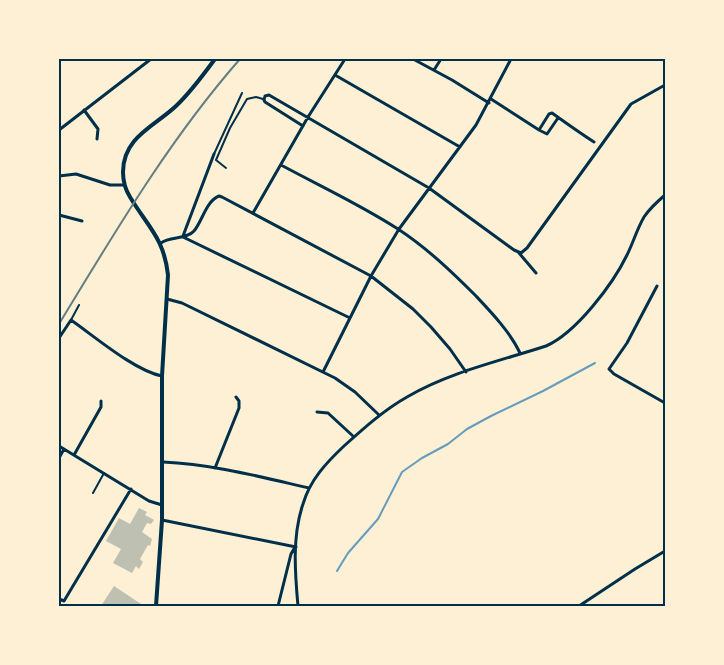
<svg xmlns="http://www.w3.org/2000/svg" width="724" height="665" font-family="'Public Sans',sans-serif">
<rect width="100%" height="100%" fill="#fdf0d5"/>
<g fill="none" stroke-linecap="round" stroke-linejoin="round">
<path stroke="#669bbc" stroke-width="2" d="M 337,571 L 348,553 L 378,519 L 402,472 L 422,458 L 448,444 L 467,429 L 491,416 L 543,391 L 595,363"/>
</g>
<path fill="#bec0b2" d="M 139,508 L 147,512 L 145,515 L 154,520 L 151,524 L 147,523 L 142,532 L 152,539 L 150,546 L 148,545 L 140,559 L 143,562 L 139,569 L 136,566 L 132,573 L 113,563 L 121,549 L 106,541 L 119,518 L 130,524 Z
M 114,586 L 141,604 L 139,606 L 101,606 Z"/>
<g fill="none" stroke-linecap="round" stroke-linejoin="round">
<path stroke="#003049" stroke-width="2" d="M 214,154 L 242,93
M 226,168 L 216,160 L 230,128 L 247,99 L 256,97 L 263,99
M 71,320 L 79,305
M 93,493 L 104,473"/>
<path stroke="#003049" stroke-width="3" d="M 413,59 L 452,80 L 489,103
M 434,70 L 441,59
M 335,75 L 460,147
M 491,99 L 539,130
M 84,110 L 98,129 L 97,139
M 558,118 L 547,134 L 539,130 L 549,114 L 552,113 C 566,123 580,133 594,142
M 303,126 L 265,102 L 264,100 L 265,96 L 269,95 L 429,188 L 514,250 L 521,253 L 527,248 L 631,104 L 665,85
M 59,130 L 151,59
M 281,165 C 320,186 361,205 398,229 C 427,248 452,272 476,296 C 492,313 510,332 520,353
M 59,176 L 76,174 L 110,185 L 124,185
M 253,213 L 308,117 L 345,59
M 59,215 L 82,221
M 183,236 L 214,154
M 183,237 L 350,318
M 161,243 C 170,236 186,240 194,231 C 202,222 206,201 219,196 L 222,197 L 371,276 L 413,309 L 431,327 L 450,349 L 466,372
M 519,253 L 536,273
M 657,286 L 627,343 L 609,369 L 614,374 L 665,403
M 167,299 L 182,303 L 335,378 L 355,392 L 379,415
M 59,338 L 71,320 C 94,336 135,371 162,376
M 323,372 L 371,276 L 399,229 L 476,125 L 511,59
M 317,412 L 328,413 L 354,437
M 59,446 L 149,501 L 162,505
M 74,455 L 101,407 L 101,401
M 59,458 L 64,449
M 163,462 C 212,464 261,477 309,488
M 215,468 L 239,408 L 239,401 L 236,397
M 162,520 L 296,547
M 59,599 L 64,601 L 131,489
M 278,606 L 291,554 L 295,547
M 298,606 C 295,573 292,536 303,504 C 310,480 326,463 344,446 C 364,428 384,410 407,397 C 450,372 500,361 546,346 C 576,333 613,284 627,255 C 633,243 637,229 644,217 C 650,208 658,201 665,195
M 579,606 L 635,569 L 665,551"/>
<path stroke="#003049" stroke-width="4" d="M 156,606 L 162,520 L 162,376 L 168,275 C 164,238 148,227 130,197 C 125,189 123,181 123,172 C 123,137 155,126 176,106 C 191,92 203,75 215,59"/>
<path stroke="#657d81" stroke-width="2" d="M 59,324 C 115,232 169,140 240,59"/>
</g>
<rect width="724" height="665" fill="none" stroke="#fdf0d5" stroke-width="120"/>
<rect x="60" y="60" width="604" height="545" fill="none" stroke="#003049" stroke-width="2"/>
</svg>
